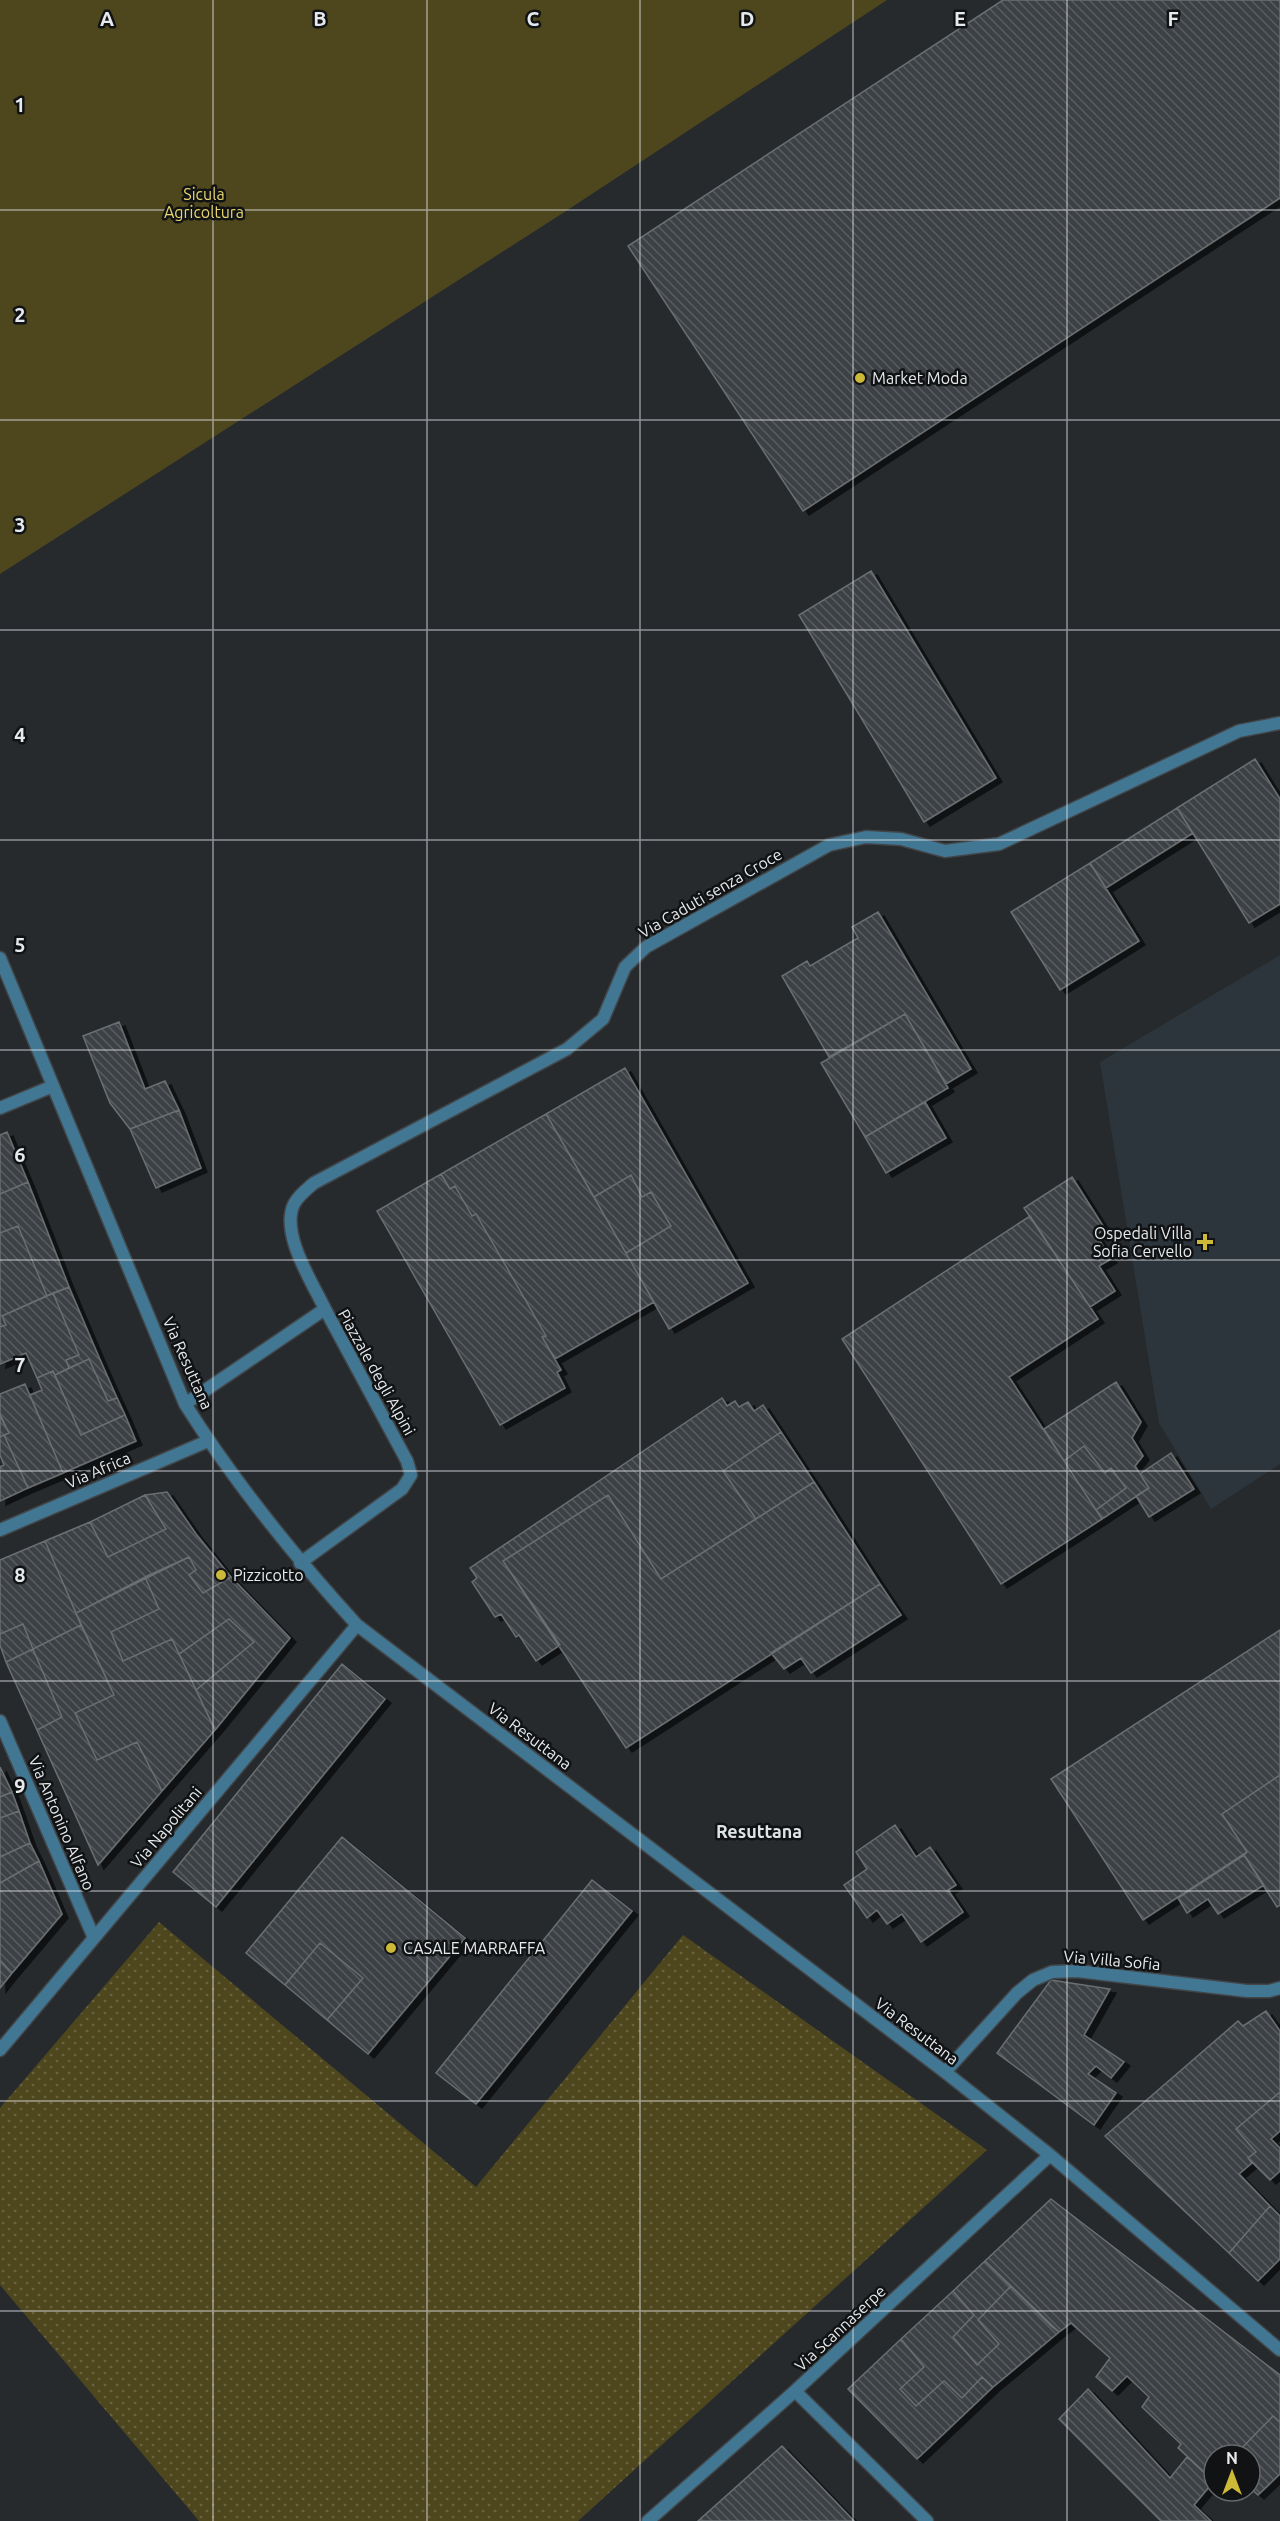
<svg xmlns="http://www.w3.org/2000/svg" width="1280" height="2521" font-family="Ubuntu,sans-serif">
<defs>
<pattern id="grass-dots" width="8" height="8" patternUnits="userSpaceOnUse" patternTransform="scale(1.5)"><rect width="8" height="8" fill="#4e471e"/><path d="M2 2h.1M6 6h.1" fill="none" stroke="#68623f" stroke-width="1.8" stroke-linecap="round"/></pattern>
<pattern id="building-back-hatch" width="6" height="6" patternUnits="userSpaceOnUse" patternTransform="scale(1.5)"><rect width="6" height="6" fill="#3c4144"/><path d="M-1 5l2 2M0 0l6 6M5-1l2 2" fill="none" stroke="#585d5f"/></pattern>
<filter id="shadow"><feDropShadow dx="6" dy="4" stdDeviation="0" flood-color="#0009"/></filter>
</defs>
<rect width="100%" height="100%" fill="#262a2d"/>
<path fill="#2b353b" d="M 1280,955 L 1280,1464 L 1211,1509 L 1159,1423 L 1100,1062 Z"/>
<path fill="url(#grass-dots)" d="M 159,1922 L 476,2187 L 683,1935 L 987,2150 L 578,2521 L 199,2521 L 0,2285 L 0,2108 Z"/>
<path fill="#4e471e" d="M 0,0 L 887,0 L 563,213 L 0,574 Z"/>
<path fill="url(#building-back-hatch)" stroke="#6a6f72" stroke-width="1.5" filter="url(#shadow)" d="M 1003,0 L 1280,0 L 1280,198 L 803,511 L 628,246 Z
M 871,571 L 996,778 L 924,822 L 799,615 Z
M 1255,759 L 1280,799 L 1280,904 L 1249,923 L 1177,808 Z
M 1177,808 L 1193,833 L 1106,888 L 1090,863 Z
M 1090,863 L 1139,941 L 1060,990 L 1011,912 Z
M 878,912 L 971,1069 L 946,1084 L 905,1014 L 829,1057 L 782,976 L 807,961 L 810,966 L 858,938 L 852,927 Z
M 905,1014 L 948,1088 L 865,1137 L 821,1063 Z
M 119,1022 L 145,1089 L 165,1081 L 179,1110 L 130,1129 L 110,1103 L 83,1036 Z
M 625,1068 L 748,1283 L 669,1329 L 626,1253 L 671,1226 L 651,1192 L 642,1197 L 631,1175 L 594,1197 L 546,1114 Z
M 925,1102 L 946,1138 L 886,1173 L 865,1137 Z
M 179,1110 L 201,1168 L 156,1188 L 130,1129 Z
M 546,1114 L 654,1302 L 555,1359 L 542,1337 L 546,1336 L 476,1214 L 472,1216 L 455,1186 L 450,1189 L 441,1174 Z
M 7,1132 L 28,1182 L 0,1194 L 0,1135 Z
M 441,1174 L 450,1189 L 455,1186 L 472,1216 L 476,1214 L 546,1336 L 542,1337 L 561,1370 L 557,1372 L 565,1388 L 500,1425 L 377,1211 Z
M 631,1175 L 642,1197 L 651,1192 L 671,1226 L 626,1253 L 594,1197 Z
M 1072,1177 L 1105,1229 L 1096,1235 L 1111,1259 L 1099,1266 L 1115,1291 L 1090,1307 L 1024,1208 Z
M 28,1182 L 69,1287 L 47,1296 L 18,1226 L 0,1233 L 0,1194 Z
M 1030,1216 L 1098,1319 L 1009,1377 L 1102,1519 L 1001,1584 L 842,1339 Z
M 18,1226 L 47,1296 L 2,1316 L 6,1325 L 0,1327 L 0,1233 Z
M 69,1287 L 98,1355 L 117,1398 L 108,1401 L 89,1359 L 69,1368 L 66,1360 L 79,1355 L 53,1293 Z
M 53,1293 L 79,1355 L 66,1360 L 69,1368 L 55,1375 L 53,1371 L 37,1378 L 26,1353 L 0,1364 L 0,1327 L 6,1325 L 2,1316 Z
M 89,1359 L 108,1401 L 117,1398 L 125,1415 L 81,1435 L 55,1375 Z
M 53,1371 L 81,1435 L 125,1415 L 136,1441 L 63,1473 L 30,1395 L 42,1390 L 37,1378 Z
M 1116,1382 L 1141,1422 L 1132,1438 L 1143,1456 L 1135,1466 L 1149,1488 L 1102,1519 L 1096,1510 L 1126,1488 L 1111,1468 L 1105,1473 L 1084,1446 L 1064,1461 L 1044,1429 Z
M 25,1384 L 63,1473 L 28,1488 L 4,1435 L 9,1433 L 0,1414 L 0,1394 Z
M 722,1398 L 727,1406 L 735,1401 L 739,1407 L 748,1402 L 754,1411 L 763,1405 L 781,1432 L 723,1471 L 756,1519 L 661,1579 L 608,1495 L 503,1561 L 560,1645 L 536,1661 L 519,1635 L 516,1637 L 501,1614 L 495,1617 L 472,1582 L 477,1578 L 470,1568 Z
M 0,1416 L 9,1433 L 0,1437 Z
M 781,1432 L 814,1482 L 756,1519 L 723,1471 Z
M 4,1435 L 28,1488 L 0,1501 L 0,1467 L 4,1465 L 0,1455 L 0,1437 Z
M 1084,1446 L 1105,1473 L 1111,1468 L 1126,1488 L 1096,1510 L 1064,1461 Z
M 1171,1453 L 1194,1489 L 1149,1517 L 1136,1496 L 1149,1488 L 1140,1474 Z
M 814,1482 L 880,1584 L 626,1748 L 503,1561 L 608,1495 L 661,1579 Z
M 167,1492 L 196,1534 L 231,1577 L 203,1593 L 189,1575 L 196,1570 L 189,1557 L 76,1613 L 45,1541 L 90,1522 L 108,1557 L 166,1529 L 145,1495 Z
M 145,1495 L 166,1529 L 108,1557 L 90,1522 Z
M 45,1541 L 81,1625 L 33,1649 L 23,1624 L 0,1634 L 0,1560 Z
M 189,1557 L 196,1570 L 189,1575 L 203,1593 L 231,1577 L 290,1638 L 215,1730 L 196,1690 L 254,1642 L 229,1619 L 179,1654 L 172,1639 L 123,1661 L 111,1632 L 159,1609 L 145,1577 Z
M 145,1577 L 159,1609 L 111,1632 L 123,1661 L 172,1639 L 215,1730 L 162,1791 L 137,1742 L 97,1760 L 75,1713 L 114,1695 L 76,1613 Z
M 880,1584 L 901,1615 L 811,1673 L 801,1658 L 784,1669 L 771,1653 Z
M 229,1619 L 254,1642 L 196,1690 L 179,1654 Z
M 23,1624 L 33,1649 L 6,1662 L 0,1645 L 0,1634 Z
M 81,1625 L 114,1695 L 75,1713 L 97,1760 L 137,1742 L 162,1791 L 98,1865 L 37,1730 L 62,1717 L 33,1649 Z
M 1280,1630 L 1280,1775 L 1222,1814 L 1247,1852 L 1143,1920 L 1051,1779 Z
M 33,1649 L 62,1717 L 37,1730 L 6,1662 Z
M 342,1664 L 385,1699 L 216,1907 L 173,1872 Z
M 0,1767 L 12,1792 L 0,1797 Z
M 1280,1775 L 1280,1905 L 1277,1907 L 1244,1855 L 1247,1852 L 1222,1814 Z
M 12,1792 L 19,1811 L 0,1818 L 0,1797 Z
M 19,1811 L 30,1843 L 0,1857 L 0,1818 Z
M 895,1825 L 916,1857 L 930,1847 L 956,1885 L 948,1890 L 963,1912 L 921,1942 L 902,1914 L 887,1924 L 877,1910 L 867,1918 L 844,1885 L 867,1869 L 856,1852 Z
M 342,1837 L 465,1938 L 368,2054 L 327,2020 L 363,1978 L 320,1943 L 285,1985 L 246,1953 Z
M 30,1843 L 39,1861 L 0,1883 L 0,1857 Z
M 1244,1855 L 1264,1885 L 1218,1914 L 1208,1899 L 1187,1913 L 1178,1898 Z
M 39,1861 L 62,1914 L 12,1973 L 0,1960 L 0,1883 Z
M 592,1880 L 632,1911 L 476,2104 L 436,2073 Z
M 320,1943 L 363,1978 L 327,2020 L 285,1985 Z
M 0,1960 L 12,1973 L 0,1988 Z
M 1051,1980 L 1110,1989 L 1084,2035 L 1124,2062 L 1111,2078 L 1096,2066 L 1088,2074 L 1116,2093 L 1094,2125 L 997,2053 Z
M 1266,2011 L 1280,2031 L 1280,2092 L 1236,2129 L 1256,2152 L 1248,2158 L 1252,2163 L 1239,2174 L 1270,2206 L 1229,2253 L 1105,2136 L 1238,2021 L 1243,2026 Z
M 1280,2092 L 1280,2131 L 1271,2139 L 1280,2148 L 1280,2171 L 1270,2180 L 1248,2158 L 1256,2152 L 1236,2129 Z
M 1051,2199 L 1280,2375 L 1280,2422 L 1273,2416 L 1235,2455 L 1214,2455 L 1214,2481 L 1178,2448 L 1181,2444 L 1142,2407 L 1149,2397 L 1127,2376 L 1112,2391 L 1096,2377 L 1110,2358 L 1071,2323 L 1059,2332 L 1051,2326 L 985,2261 Z
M 1270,2206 L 1280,2216 L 1280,2259 L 1258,2281 L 1229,2253 Z
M 985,2261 L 1011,2286 L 978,2320 L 999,2344 L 977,2365 L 953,2337 L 974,2315 L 953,2291 Z
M 1011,2286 L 1059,2332 L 993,2387 L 982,2377 L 962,2398 L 944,2381 L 916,2406 L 900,2389 L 924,2367 L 901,2339 L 953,2291 L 974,2315 L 953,2337 L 977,2365 L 999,2344 L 978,2320 Z
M 901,2339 L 924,2367 L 900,2389 L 916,2406 L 944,2381 L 962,2398 L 982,2377 L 993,2387 L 917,2459 L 848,2389 Z
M 1088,2389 L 1170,2478 L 1187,2457 L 1214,2481 L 1194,2505 L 1211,2521 L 1161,2521 L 1059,2419 Z
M 1273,2416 L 1280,2422 L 1280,2474 L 1258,2495 L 1250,2488 L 1250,2455 L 1235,2455 Z
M 782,2446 L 854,2521 L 698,2521 Z"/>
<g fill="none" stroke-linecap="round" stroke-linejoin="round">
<g stroke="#414548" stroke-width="15">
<path id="minor" d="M 0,958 L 185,1404 C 235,1483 294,1556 357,1625 L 945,2072 L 1050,2155 L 1280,2350
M 0,1108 L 53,1086
M 325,1309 C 312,1282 280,1233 294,1204 C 298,1196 307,1189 314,1183 L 567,1049 L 603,1019 L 625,967 L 646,947 L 829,845 L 866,837 L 901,839 L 945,851 L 999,844 L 1239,731 L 1280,723
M 185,1404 L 325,1309 L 407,1461 L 411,1475 L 402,1489 L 300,1563
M 0,1530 L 208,1441
M 0,1721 L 94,1938
M 0,2050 L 357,1625
M 945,2072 L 1017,1993 L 1033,1980 L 1052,1972 L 1077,1971 L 1247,1991 L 1269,1991 L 1280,1988
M 795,2391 L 927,2521
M 648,2521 L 795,2391 L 1050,2155"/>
</g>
<use href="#minor" stroke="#427793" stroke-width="12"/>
</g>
<path fill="none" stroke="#e7eaec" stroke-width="1.5" stroke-opacity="0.55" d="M 213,0 L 213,2521M 427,0 L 427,2521M 640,0 L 640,2521M 853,0 L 853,2521M 1067,0 L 1067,2521M 0,210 L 1280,210M 0,420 L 1280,420M 0,630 L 1280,630M 0,840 L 1280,840M 0,1050 L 1280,1050M 0,1260 L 1280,1260M 0,1471 L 1280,1471M 0,1681 L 1280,1681M 0,1891 L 1280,1891M 0,2101 L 1280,2101M 0,2311 L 1280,2311"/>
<g fill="#cdb938" stroke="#101214" stroke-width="2">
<circle cx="860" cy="378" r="6"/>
<path d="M1202 1233h6v6h6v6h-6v6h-6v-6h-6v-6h6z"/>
<circle cx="221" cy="1575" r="6"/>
<circle cx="391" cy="1948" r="6"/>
</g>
<g text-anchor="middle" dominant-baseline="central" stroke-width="5" stroke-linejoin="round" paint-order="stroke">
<g font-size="16" fill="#e8d66d" stroke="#101214">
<text x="204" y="194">Sicula<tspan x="204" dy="18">Agricoltura</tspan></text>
</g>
<g font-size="16" fill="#e7eaec" stroke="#101214" text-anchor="start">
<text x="872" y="378">Market Moda</text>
<text x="1192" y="1233" text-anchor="end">Ospedali Villa<tspan x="1192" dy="18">Sofia Cervello</tspan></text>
<text x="233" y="1575">Pizzicotto</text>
<text x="403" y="1948">CASALE MARRAFFA</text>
</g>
<g font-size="16" fill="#e7eaec" stroke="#101214">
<text transform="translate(710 893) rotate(-30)">Via Caduti senza Croce</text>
<text transform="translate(188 1363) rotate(66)">Via Resuttana</text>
<text transform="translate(377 1372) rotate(61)">Piazzale degli Alpini</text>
<text transform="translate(98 1470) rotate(-23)">Via Africa</text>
<text transform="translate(530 1736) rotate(37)">Via Resuttana</text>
<text transform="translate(62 1823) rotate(67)">Via Antonino Alfano</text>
<text transform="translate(166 1827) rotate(-50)">Via Napolitani</text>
<text transform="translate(1112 1960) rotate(5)">Via Villa Sofia</text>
<text transform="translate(917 2031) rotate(37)">Via Resuttana</text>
<text transform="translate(840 2328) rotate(-43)">Via Scannaserpe</text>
</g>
<g font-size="18" font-weight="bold" fill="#dde3e6" stroke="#101214">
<text x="759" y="1831">Resuttana</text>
</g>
</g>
<g font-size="20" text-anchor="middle" font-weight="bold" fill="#e7eaec" stroke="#101214" stroke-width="5" stroke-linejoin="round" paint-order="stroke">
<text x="107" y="26">A</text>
<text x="320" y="26">B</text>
<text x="533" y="26">C</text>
<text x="747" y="26">D</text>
<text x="960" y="26">E</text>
<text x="1173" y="26">F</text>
<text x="20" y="112">1</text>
<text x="20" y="322">2</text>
<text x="20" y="532">3</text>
<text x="20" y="742">4</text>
<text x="20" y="952">5</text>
<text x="20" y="1162">6</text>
<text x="20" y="1372">7</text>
<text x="20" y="1582">8</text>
<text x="20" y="1793">9</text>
</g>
<g transform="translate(1232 2473)"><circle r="28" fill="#101214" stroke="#66686a" stroke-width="1.5"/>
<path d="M0-4.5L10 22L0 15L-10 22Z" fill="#cdb938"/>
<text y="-9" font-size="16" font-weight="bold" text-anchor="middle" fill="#e7eaec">N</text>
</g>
</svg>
